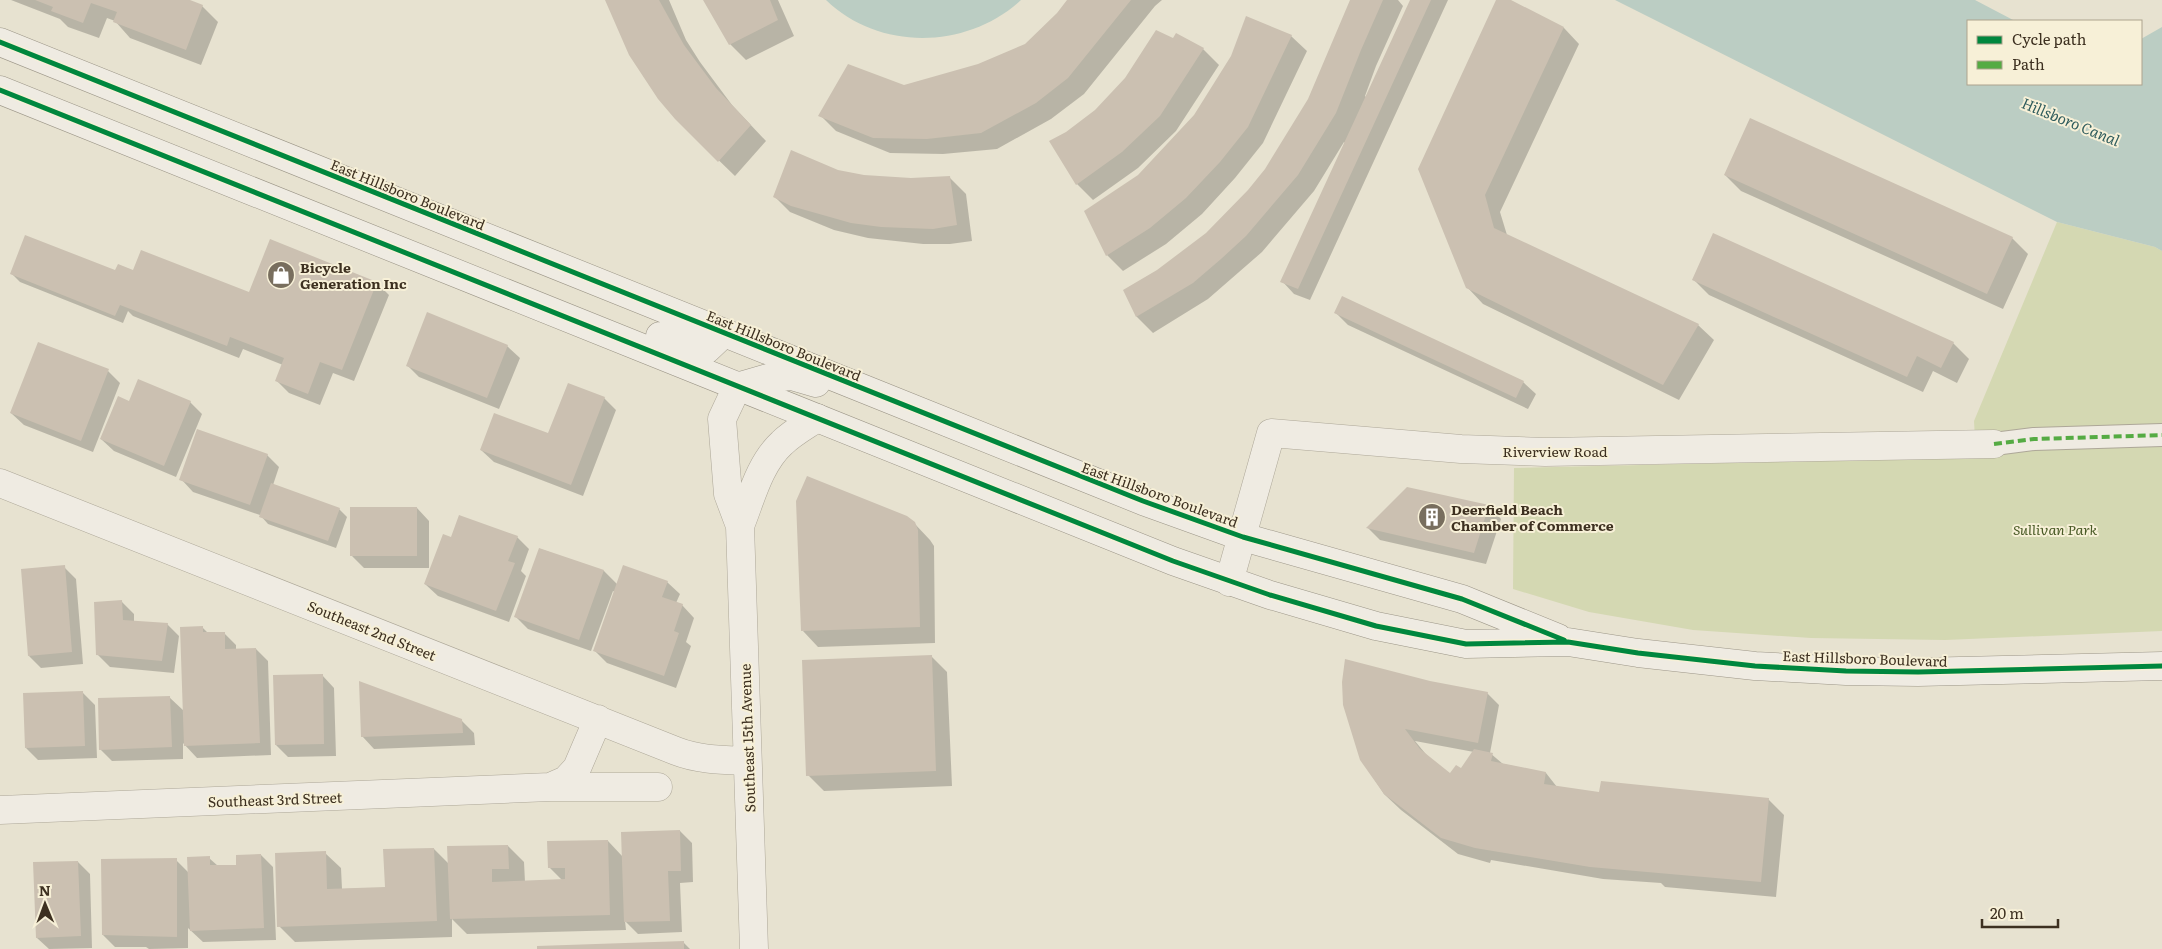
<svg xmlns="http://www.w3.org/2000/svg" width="2162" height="949" font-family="Literata,serif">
<rect width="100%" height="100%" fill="#e7e2d0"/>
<path fill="#d4d8b2" d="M 2057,222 L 2155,247 L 2162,251 L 2162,631 L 1945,640 L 1811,638 L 1693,630 L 1589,612 L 1513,589 L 1514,468 L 1976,457 L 1974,421 Z"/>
<path fill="#bbcdc3" d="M 826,0 L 1021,0 C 968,49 880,52 826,0 Z
M 1615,0 L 1975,0 L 2015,21 L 1968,21 L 1968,84 L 2141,84 L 2141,39 L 2162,27 L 2162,251 L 2155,247 L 2057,222 Z"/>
<path fill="#0003" fill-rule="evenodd" d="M 11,0 L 186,0 L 202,6 L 218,22 L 201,65 L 130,38 L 115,21 L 107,18 L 99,38 L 68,27 L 60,19 Z
M 606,0 L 669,0 L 686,40 L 700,62 L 732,105 L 766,141 L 735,176 L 676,119 Z
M 704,0 L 778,0 L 794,36 L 746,60 L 730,44 Z
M 1068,0 L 1162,0 L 1155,6 L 1084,94 L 1051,119 L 997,149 L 943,154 L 890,153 L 836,131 L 820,115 L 904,87 L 978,65 L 1026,45 L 1058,14 Z
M 1352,0 L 1398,0 L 1403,6 L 1376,66 L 1365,96 L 1366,97 L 1411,0 L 1448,0 L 1310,300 L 1294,294 L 1282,281 L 1345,143 L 1344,142 L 1314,191 L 1262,252 L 1208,299 L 1153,333 L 1137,317 L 1125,291 L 1158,271 L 1207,234 L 1249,191 L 1266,170 L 1310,99 Z
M 1497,0 L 1508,0 L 1564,28 L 1579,44 L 1500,212 L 1507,235 L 1698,325 L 1714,340 L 1679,400 L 1483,304 L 1467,287 Z
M 1291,36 L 1307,51 L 1263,143 L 1235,178 L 1202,214 L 1166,244 L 1123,271 L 1107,255 L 1138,176 Z
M 1173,40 L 1203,49 L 1219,65 L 1176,131 L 1138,168 L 1093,200 L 1077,184 L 1067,133 L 1096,111 L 1126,79 Z
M 838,171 L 864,176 L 911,180 L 950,178 L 966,194 L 972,241 L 950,244 L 923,244 L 868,238 L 834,230 L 790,212 L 774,196 Z
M 1725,175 L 2012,238 L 2028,254 L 2003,309 L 1741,191 Z
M 134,272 L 249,293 L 377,283 L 389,295 L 354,381 L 333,373 L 320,405 L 289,393 L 277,381 L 283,365 L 243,349 L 239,358 L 133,316 L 128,311 L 123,323 L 20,282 L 12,274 Z
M 1693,279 L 1953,343 L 1969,359 L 1957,383 L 1933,371 L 1923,392 L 1709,295 Z
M 1336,313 L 1523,382 L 1536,394 L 1528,409 L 1348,325 Z
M 507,346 L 520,358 L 499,409 L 419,377 L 407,365 Z
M 108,371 L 120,383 L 93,452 L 24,425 L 11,413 Z
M 604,398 L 616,410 L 583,496 L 494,462 L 481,450 L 549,435 Z
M 130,402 L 190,402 L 202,414 L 176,477 L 114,451 L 101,439 Z
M 267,455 L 279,467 L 273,485 L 339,509 L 347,517 L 336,548 L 268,524 L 260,515 L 193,492 L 181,479 Z
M 1407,488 L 1489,506 L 1501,519 L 1486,564 L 1380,540 L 1368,528 Z
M 417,508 L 429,521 L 429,568 L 364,568 L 352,556 Z
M 914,523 L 930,540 L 934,546 L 935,643 L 818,647 L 803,631 Z
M 517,537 L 529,549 L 521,571 L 526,576 L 509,622 L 438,596 L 425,584 Z
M 540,549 L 604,571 L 618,585 L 667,582 L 680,594 L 676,603 L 682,605 L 694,618 L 686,642 L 691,646 L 676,688 L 607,663 L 595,651 L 615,592 L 613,591 L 591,651 L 528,629 L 516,617 Z
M 64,567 L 76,579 L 83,664 L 41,668 L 29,656 Z
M 122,602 L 134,614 L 134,622 L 167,624 L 179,636 L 174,673 L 110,667 L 97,654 Z
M 202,627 L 209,634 L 224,633 L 236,645 L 236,650 L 256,649 L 268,661 L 271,755 L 197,758 L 183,743 L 183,759 L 112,761 L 100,749 L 169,697 L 184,711 Z
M 931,656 L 947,672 L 952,786 L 824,791 L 808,775 Z
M 322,675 L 334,688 L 336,756 L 288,757 L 276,745 Z
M 1429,682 L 1487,693 L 1499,705 L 1490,753 L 1503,764 L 1546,773 L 1557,787 L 1600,794 L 1768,799 L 1784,815 L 1776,897 L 1665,887 L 1661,883 L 1603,879 L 1491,860 L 1490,863 L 1458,854 L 1401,810 L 1384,794 L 1361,759 L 1344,705 ZM 1415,741 L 1474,752 L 1461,770 L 1450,774 L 1429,758 Z
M 83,693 L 95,705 L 97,758 L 38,760 L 26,748 Z
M 461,720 L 474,733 L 475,745 L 374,749 L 362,736 Z
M 680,831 L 692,843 L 693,882 L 680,883 L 682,932 L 638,934 L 625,921 L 626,930 L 467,934 L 452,919 L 452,937 L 295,942 L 279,926 L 325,853 L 341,868 L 342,889 L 386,888 L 434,849 L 449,864 L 508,846 L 524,862 L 525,882 L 563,881 L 549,867 L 608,841 L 623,857 Z
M 261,855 L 273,867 L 276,940 L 203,942 L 188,928 L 188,948 L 149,949 L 146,947 L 115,947 L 103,935 L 176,860 L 189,873 L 209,858 L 218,866 L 237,866 Z
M 78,862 L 90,874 L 92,948 L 49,949 L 37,938 Z
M 684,943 L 690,949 L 538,949 Z"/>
<path fill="#cbc0b1" d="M 35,0 L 190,0 L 203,5 L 186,50 L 113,22 L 117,12 L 91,3 L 83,23 L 51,11 L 53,7 Z
M 605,0 L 659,0 L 684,45 L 716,88 L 751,125 L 718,162 L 675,119 L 658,99 L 629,55 Z
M 703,0 L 770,0 L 778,20 L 729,45 Z
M 1067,0 L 1131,0 L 1068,78 L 1036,103 L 981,133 L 927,139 L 873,138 L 818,116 L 848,64 L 904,85 L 978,64 L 1025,44 L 1057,13 Z
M 1350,0 L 1383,0 L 1361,50 L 1336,113 L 1298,175 L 1246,236 L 1221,259 L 1193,283 L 1136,317 L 1123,290 L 1157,270 L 1206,233 L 1248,190 L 1265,169 L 1308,99 Z
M 1410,0 L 1431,0 L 1298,289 L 1280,282 Z
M 1496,0 L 1511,0 L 1564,27 L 1485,195 L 1494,228 L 1699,324 L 1663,385 L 1466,288 L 1418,169 Z
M 1246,16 L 1292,35 L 1248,127 L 1220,162 L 1186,198 L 1150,228 L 1106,256 L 1084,211 L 1138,175 L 1194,115 L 1231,56 Z
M 1156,30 L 1173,38 L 1176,33 L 1204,48 L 1160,116 L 1122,152 L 1076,185 L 1049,141 L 1066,132 L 1095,110 L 1125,78 Z
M 1750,118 L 2013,237 L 1987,294 L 1724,175 Z
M 791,150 L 838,170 L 864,175 L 911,178 L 950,176 L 957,225 L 933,229 L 881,227 L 851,223 L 791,206 L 773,197 Z
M 1713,233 L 1954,342 L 1941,368 L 1917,356 L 1907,377 L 1692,280 Z
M 25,235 L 115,270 L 118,264 L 133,270 L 141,250 L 249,292 L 270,239 L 377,282 L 342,370 L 320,362 L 308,394 L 275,381 L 284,358 L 230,337 L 227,346 L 120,305 L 115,316 L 10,274 Z
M 1342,296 L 1524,381 L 1516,398 L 1334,313 Z
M 427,312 L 508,345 L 487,398 L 406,366 Z
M 38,342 L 109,369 L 81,441 L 10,413 Z
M 138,379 L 191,401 L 164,466 L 100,439 L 118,396 L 129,401 Z
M 568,383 L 605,397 L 571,485 L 480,450 L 494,413 L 548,433 Z
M 197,429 L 268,454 L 250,505 L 179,480 Z
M 807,476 L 907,516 L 915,522 L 918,530 L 920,627 L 801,631 L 796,501 Z
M 271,483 L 340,508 L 328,541 L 259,517 Z
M 1407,487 L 1489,505 L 1474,553 L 1366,528 Z
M 350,507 L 417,507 L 417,556 L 350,556 Z
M 459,515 L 518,536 L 508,561 L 515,563 L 496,611 L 424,584 L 443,534 L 451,537 Z
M 539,548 L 604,570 L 579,640 L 514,617 Z
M 65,565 L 72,652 L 28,656 L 21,569 Z
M 623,565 L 668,581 L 662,597 L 683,604 L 674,631 L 679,633 L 664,676 L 593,651 Z
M 122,600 L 123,620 L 168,623 L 162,661 L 96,655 L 94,602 Z
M 203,626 L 203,632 L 225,632 L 225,649 L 256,648 L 260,743 L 184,746 L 180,627 Z
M 932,655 L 936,771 L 806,776 L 802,660 Z
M 1345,659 L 1430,681 L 1488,692 L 1478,743 L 1405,729 L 1420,749 L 1450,773 L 1456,765 L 1461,768 L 1474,749 L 1493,753 L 1491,761 L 1546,772 L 1544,784 L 1599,792 L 1601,781 L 1769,798 L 1761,882 L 1590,867 L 1475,848 L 1441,838 L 1384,794 L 1360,760 L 1343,705 L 1342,682 Z
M 323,674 L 324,744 L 275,745 L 273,675 Z
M 359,681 L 462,719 L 463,733 L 361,737 Z
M 83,691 L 85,746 L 25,748 L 23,693 Z
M 170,696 L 172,747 L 99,750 L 98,698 Z
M 680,830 L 681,871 L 668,871 L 670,921 L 624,922 L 621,832 Z
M 608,840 L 610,915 L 450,919 L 447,846 L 508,845 L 509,869 L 492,869 L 492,882 L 565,879 L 565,868 L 548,868 L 547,841 Z
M 434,848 L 437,921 L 277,927 L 275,853 L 326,851 L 327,889 L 385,887 L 383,849 Z
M 261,854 L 264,928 L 190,931 L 187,857 L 210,856 L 210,865 L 236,865 L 236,855 Z
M 177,858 L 177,937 L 102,935 L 101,859 Z
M 78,861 L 81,936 L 36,938 L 33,862 Z
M 684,941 L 684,949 L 537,949 L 537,946 Z"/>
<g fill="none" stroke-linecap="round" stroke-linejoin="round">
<g stroke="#ada798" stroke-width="24">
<path id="pedestrian" d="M 1994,444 L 2034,439 L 2162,435"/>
</g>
<g stroke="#ada798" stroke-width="29">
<path id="minor" d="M 737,387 L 722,419 L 728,494 L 740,526 L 754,949
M 0,483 L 676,751 C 699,760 722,760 747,761
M 740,526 C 751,499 759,464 782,443 C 792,433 805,426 817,418
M 1229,582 L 1271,433 L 1461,449 L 1545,452 L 1994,444
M 550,787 L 566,780 L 577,768 L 598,719
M 0,810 L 550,787 L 658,787"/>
</g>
<g stroke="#9c9688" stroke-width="29">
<path id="secondary" d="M 0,42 L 1143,501 L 1243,537 L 1462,599 L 1558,638
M 0,90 L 1173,561 L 1270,595 L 1376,626 L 1466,644 L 1568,642 L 1638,653 L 1755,666 L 1846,671 L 1918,672 L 2162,666
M 660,336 L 688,348 L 707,349 L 724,333
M 737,387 L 768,378 L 792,376 L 816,383"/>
</g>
<use href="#pedestrian" stroke="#efebe2" stroke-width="22"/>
<use href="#minor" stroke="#efebe2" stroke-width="28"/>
<use href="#secondary" stroke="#efebe2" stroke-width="28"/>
<path stroke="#55ab43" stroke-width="4" stroke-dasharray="8 4" stroke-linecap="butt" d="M 1994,444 L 2034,439 L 2162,435"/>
<g stroke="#f7f0d7" stroke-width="8">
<path id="cycleway" d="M 0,42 L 1143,501 L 1243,537 L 1462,599 L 1564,640
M 0,90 L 1173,561 L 1270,595 L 1376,626 L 1466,644 L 1568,642 L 1638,653 L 1755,666 L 1846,671 L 1918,672 L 2162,666"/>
</g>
<use href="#cycleway" stroke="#00873e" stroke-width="5"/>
</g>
<defs>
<g id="shop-disc" transform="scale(1.4375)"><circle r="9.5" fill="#786e5e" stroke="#f7f0d7"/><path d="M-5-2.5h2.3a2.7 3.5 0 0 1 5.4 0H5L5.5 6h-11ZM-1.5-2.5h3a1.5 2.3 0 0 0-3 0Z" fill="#fff"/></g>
<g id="building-disc" transform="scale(1.4375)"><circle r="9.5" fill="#786e5e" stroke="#f7f0d7"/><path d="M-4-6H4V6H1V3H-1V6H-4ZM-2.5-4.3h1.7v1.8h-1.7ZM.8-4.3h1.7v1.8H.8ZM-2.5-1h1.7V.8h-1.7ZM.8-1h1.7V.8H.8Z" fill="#fff"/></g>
</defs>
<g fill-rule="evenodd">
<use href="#shop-disc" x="281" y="275"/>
<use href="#building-disc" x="1432" y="517"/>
</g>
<g text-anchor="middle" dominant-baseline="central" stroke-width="4" stroke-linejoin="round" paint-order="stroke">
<g font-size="14" fill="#3d3020" stroke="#f7f0d7">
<text transform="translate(408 194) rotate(22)">East Hillsboro Boulevard</text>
<text transform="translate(784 345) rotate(22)">East Hillsboro Boulevard</text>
<text x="1555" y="451">Riverview Road</text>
<text transform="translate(1160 494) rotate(20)">East Hillsboro Boulevard</text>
<text transform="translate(372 630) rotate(22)">Southeast 2nd Street</text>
<text transform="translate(1865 658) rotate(2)">East Hillsboro Boulevard</text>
<text transform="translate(747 738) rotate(-92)">Southeast 15th Avenue</text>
<text transform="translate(275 799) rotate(-2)">Southeast 3rd Street</text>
</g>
<g font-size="14" font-weight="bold" fill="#3d3020" stroke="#f7f0d7" text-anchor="start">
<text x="300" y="267">Bicycle<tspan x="300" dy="16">Generation Inc</tspan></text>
<text x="1451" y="509">Deerfield Beach<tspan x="1451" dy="16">Chamber of Commerce</tspan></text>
</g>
<g font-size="14" font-style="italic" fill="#495a26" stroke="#f7f0d7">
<text x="2055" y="529">Sullivan Park</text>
</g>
<g font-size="15" font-style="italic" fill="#2f5c5d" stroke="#f7f0d7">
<text transform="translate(2071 121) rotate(22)">Hillsboro Canal</text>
</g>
</g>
<rect x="1967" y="20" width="175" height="65" fill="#f7f0d7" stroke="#ada38e"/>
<rect x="1977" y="36" width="25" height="8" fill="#00873e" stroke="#ada38e"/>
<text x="2012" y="45" font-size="15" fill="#3d3020">Cycle path</text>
<rect x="1977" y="61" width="25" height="8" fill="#55ab43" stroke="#ada38e"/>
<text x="2012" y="70" font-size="15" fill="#3d3020">Path</text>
<g transform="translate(45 904) rotate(359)" stroke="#f7f0d7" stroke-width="4" paint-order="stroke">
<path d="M0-4L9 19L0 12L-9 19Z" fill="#3d3020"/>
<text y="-8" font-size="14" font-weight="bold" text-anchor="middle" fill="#3d3020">N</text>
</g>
<path d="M1982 919v8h76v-8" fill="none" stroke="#3d3020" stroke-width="2.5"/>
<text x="1990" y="919" font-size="15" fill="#3d3020" stroke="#f7f0d7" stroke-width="4" paint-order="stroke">20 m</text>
</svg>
